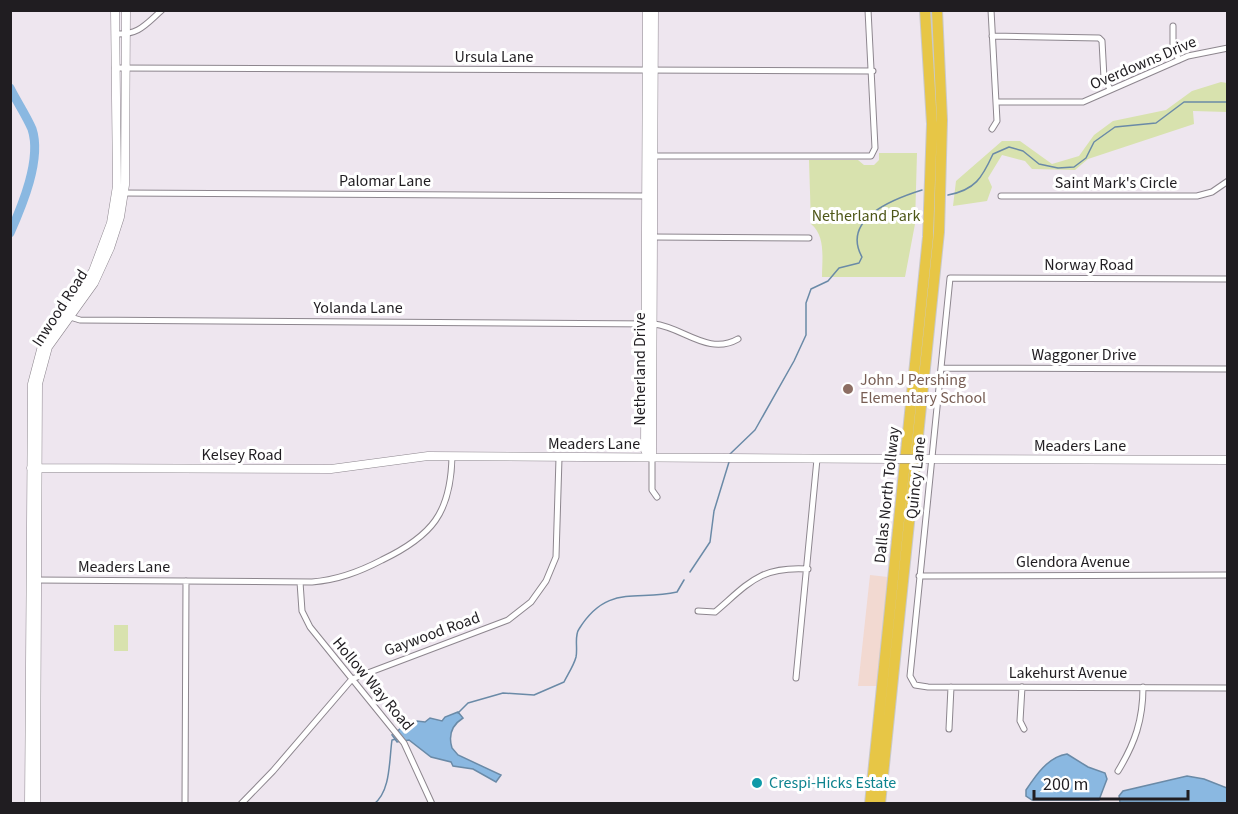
<svg xmlns="http://www.w3.org/2000/svg" width="1238" height="814" font-family="'Source Sans 3',sans-serif">
<rect width="100%" height="100%" fill="#eee6ef"/>
<path fill="#f2d9d1" d="M 870,575 L 888,577 L 878,686 L 858,686 Z"/>
<path fill="#d8e2ae" d="M 1221,82 L 1227,83 L 1227,112 L 1193,111 L 1194,124 L 1088,159 L 1075,170 L 1032,169 L 1025,161 L 1002,155 L 988,178 L 992,187 L 987,201 L 953,206 L 956,181 L 1002,141 L 1020,141 L 1052,164 L 1079,156 L 1094,135 L 1113,121 L 1166,110 L 1192,91 Z
M 879,153 L 917,153 L 915,224 L 905,277 L 822,277 C 822,259 826,236 811,224 L 809,160 L 858,160 L 864,165 L 874,165 L 879,160 Z
M 114,625 L 128,625 L 128,651 L 114,651 Z"/>
<path fill="#8ab8e1" stroke="#6a8aa7" stroke-width="1.5" d="M 458,712 L 463,718 C 452,725 448,735 452,748 L 458,755 L 501,775 L 496,782 L 473,769 L 453,766 L 451,762 L 431,757 L 409,740 L 397,742 L 392,735 L 404,726 L 414,726 L 417,721 L 425,722 L 430,718 L 442,721 L 445,717 Z
M 1067,754 L 1088,767 L 1105,773 L 1107,779 L 1099,800 L 1032,800 L 1026,796 L 1026,790 C 1036,775 1048,757 1067,754 Z
M 1187,776 L 1204,779 L 1227,788 L 1227,803 L 1120,802 L 1119,796 L 1123,791 Z"/>
<g fill="none" stroke-linecap="round" stroke-linejoin="round">
<path stroke="#6a8aa7" stroke-width="1.5" d="M 948,195 C 975,190 982,178 993,154 L 1009,147 L 1023,151 L 1039,164 L 1058,168 L 1074,167 L 1086,158 L 1094,142 L 1115,127 L 1156,123 L 1184,102 L 1228,102
M 730,454 L 755,430 L 794,361 L 806,335 L 806,303 L 811,289 L 828,281 L 839,268 L 859,263 L 862,257 C 841,219 893,199 922,190
M 690,572 L 710,542 L 714,511 L 729,462
M 458,713 L 468,703 L 503,693 L 534,695 L 564,682 C 568,674 574,665 576,657 C 578,648 574,636 579,629 C 607,584 635,601 677,592 L 684,580
M 374,804 C 391,791 389,760 392,740 L 397,739"/>
<path stroke="#8ab8e1" stroke-width="9" d="M 10,88 C 17,102 26,115 32,129 C 42,159 22,206 10,233"/>
<g stroke="#8d868e" stroke-width="7">
<path id="street" d="M 991,10 L 997,121 L 992,129
M 1173,26 L 1173,48 L 1179,60
M 115,34 C 139,35 145,25 162,10
M 992,36 L 1099,38 L 1102,41 L 1104,78 L 1110,89
M 115,68 L 873,71
M 996,102 L 1083,102 L 1188,56 L 1228,48
M 653,156 L 871,156 L 875,148 L 868,10
M 121,193 L 649,196
M 1001,196 L 1197,196 L 1212,192 L 1228,181
M 653,237 L 809,238
M 1228,279 L 950,278 L 910,676 L 915,685 L 928,687 L 1228,688
M 67,316 L 80,320 L 654,324 C 683,327 708,356 738,339
M 941,368 L 1228,369
M 652,458 L 652,490 L 657,497
M 919,576 L 1228,575
M 35,580 L 312,582 C 338,580 359,572 382,560 C 432,536 451,513 452,456
M 300,582 L 302,611 L 310,627 L 404,743 L 432,804
M 698,611 L 715,612 C 749,583 760,566 808,569
M 796,678 L 817,459
M 1022,687 L 1020,721 L 1024,729
M 949,729 L 951,687
M 1118,771 C 1135,743 1143,720 1143,687
M 185,804 L 186,581
M 241,804 L 273,771 L 352,679 L 508,620 L 531,602 L 546,581 L 556,557 L 559,458"/>
</g>
<g stroke="#8d868e" stroke-width="9">
<path id="secondary" d="M 647,10 L 645,450 L 652,458
M 652,458 L 654,10
M 923,459 L 1228,460
M 31,468 L 331,469 L 428,456 L 898,459
M 29,804 L 32,384 L 42,346 L 93,271 L 111,223 L 117,186 L 115,10
M 36,804 L 38,384 L 48,347 L 94,283 L 110,248 L 120,217 L 125,185 L 126,10"/>
</g>
<g stroke="#c9c9ca" stroke-width="12">
<path id="highway" d="M 870,804 L 928,237 L 932,124 L 925,10
M 880,804 L 939,232 L 942,120 L 937,10"/>
</g>
<use href="#street" stroke="#fff" stroke-width="5"/>
<use href="#secondary" stroke="#fff" stroke-width="8"/>
<use href="#highway" stroke="#e7c646" stroke-width="10"/>
<g stroke="#8d868e" stroke-width="9" stroke-linecap="butt">
<path id="secondary-bridge" d="M 898,459 L 923,459"/>
</g>
<use href="#secondary-bridge" stroke="#fff" stroke-width="8"/>
</g>
<circle fill="#8d6e63" stroke="#fff" stroke-width="2" cx="848" cy="389" r="6"/>
<circle fill="#0f9aa8" stroke="#fff" stroke-width="2" cx="757" cy="783" r="6"/>
<g text-anchor="middle" dominant-baseline="central" stroke-width="6" stroke-linejoin="round" paint-order="stroke">
<g font-size="16" fill="#201d21" stroke="#fff">
<text x="494" y="57">Ursula Lane</text>
<text transform="translate(1143 63) rotate(-23)">Overdowns Drive</text>
<text x="385" y="181">Palomar Lane</text>
<text x="1116" y="183">Saint Mark's Circle</text>
<text x="1089" y="265">Norway Road</text>
<text transform="translate(60 308) rotate(-57)">Inwood Road</text>
<text x="358" y="308">Yolanda Lane</text>
<text x="1084" y="355">Waggoner Drive</text>
<text transform="translate(640 369) rotate(-90)">Netherland Drive</text>
<text x="594" y="444">Meaders Lane</text>
<text x="1080" y="446">Meaders Lane</text>
<text x="242" y="455">Kelsey Road</text>
<text transform="translate(916 478) rotate(-84)">Quincy Lane</text>
<text transform="translate(887 495) rotate(-84)">Dallas North Tollway</text>
<text x="1073" y="562">Glendora Avenue</text>
<text x="124" y="567">Meaders Lane</text>
<text transform="translate(432 634) rotate(-20)">Gaywood Road</text>
<text x="1068" y="673">Lakehurst Avenue</text>
<text transform="translate(373 684) rotate(50)">Hollow Way Road</text>
</g>
<g font-size="16" fill="#4e5718" stroke="#fff">
<text x="866" y="216">Netherland Park</text>
</g>
<g font-size="16" fill="#785e54" stroke="#fff" text-anchor="start">
<text x="860" y="380">John J Pershing<tspan x="860" dy="18">Elementary School</tspan></text>
</g>
<g font-size="16" fill="#0d838f" stroke="#fff" text-anchor="start">
<text x="769" y="783">Crespi-Hicks Estate</text>
</g>
</g>
<rect width="1238" height="814" fill="none" stroke="#201d21" stroke-width="24"/>
<path d="M1034 790v9h154v-9" fill="none" stroke="#201d21" stroke-width="3"/>
<text x="1043" y="790" font-size="18" fill="#201d21" stroke="#ffffff" stroke-width="4.5" paint-order="stroke">200 m</text>
</svg>
